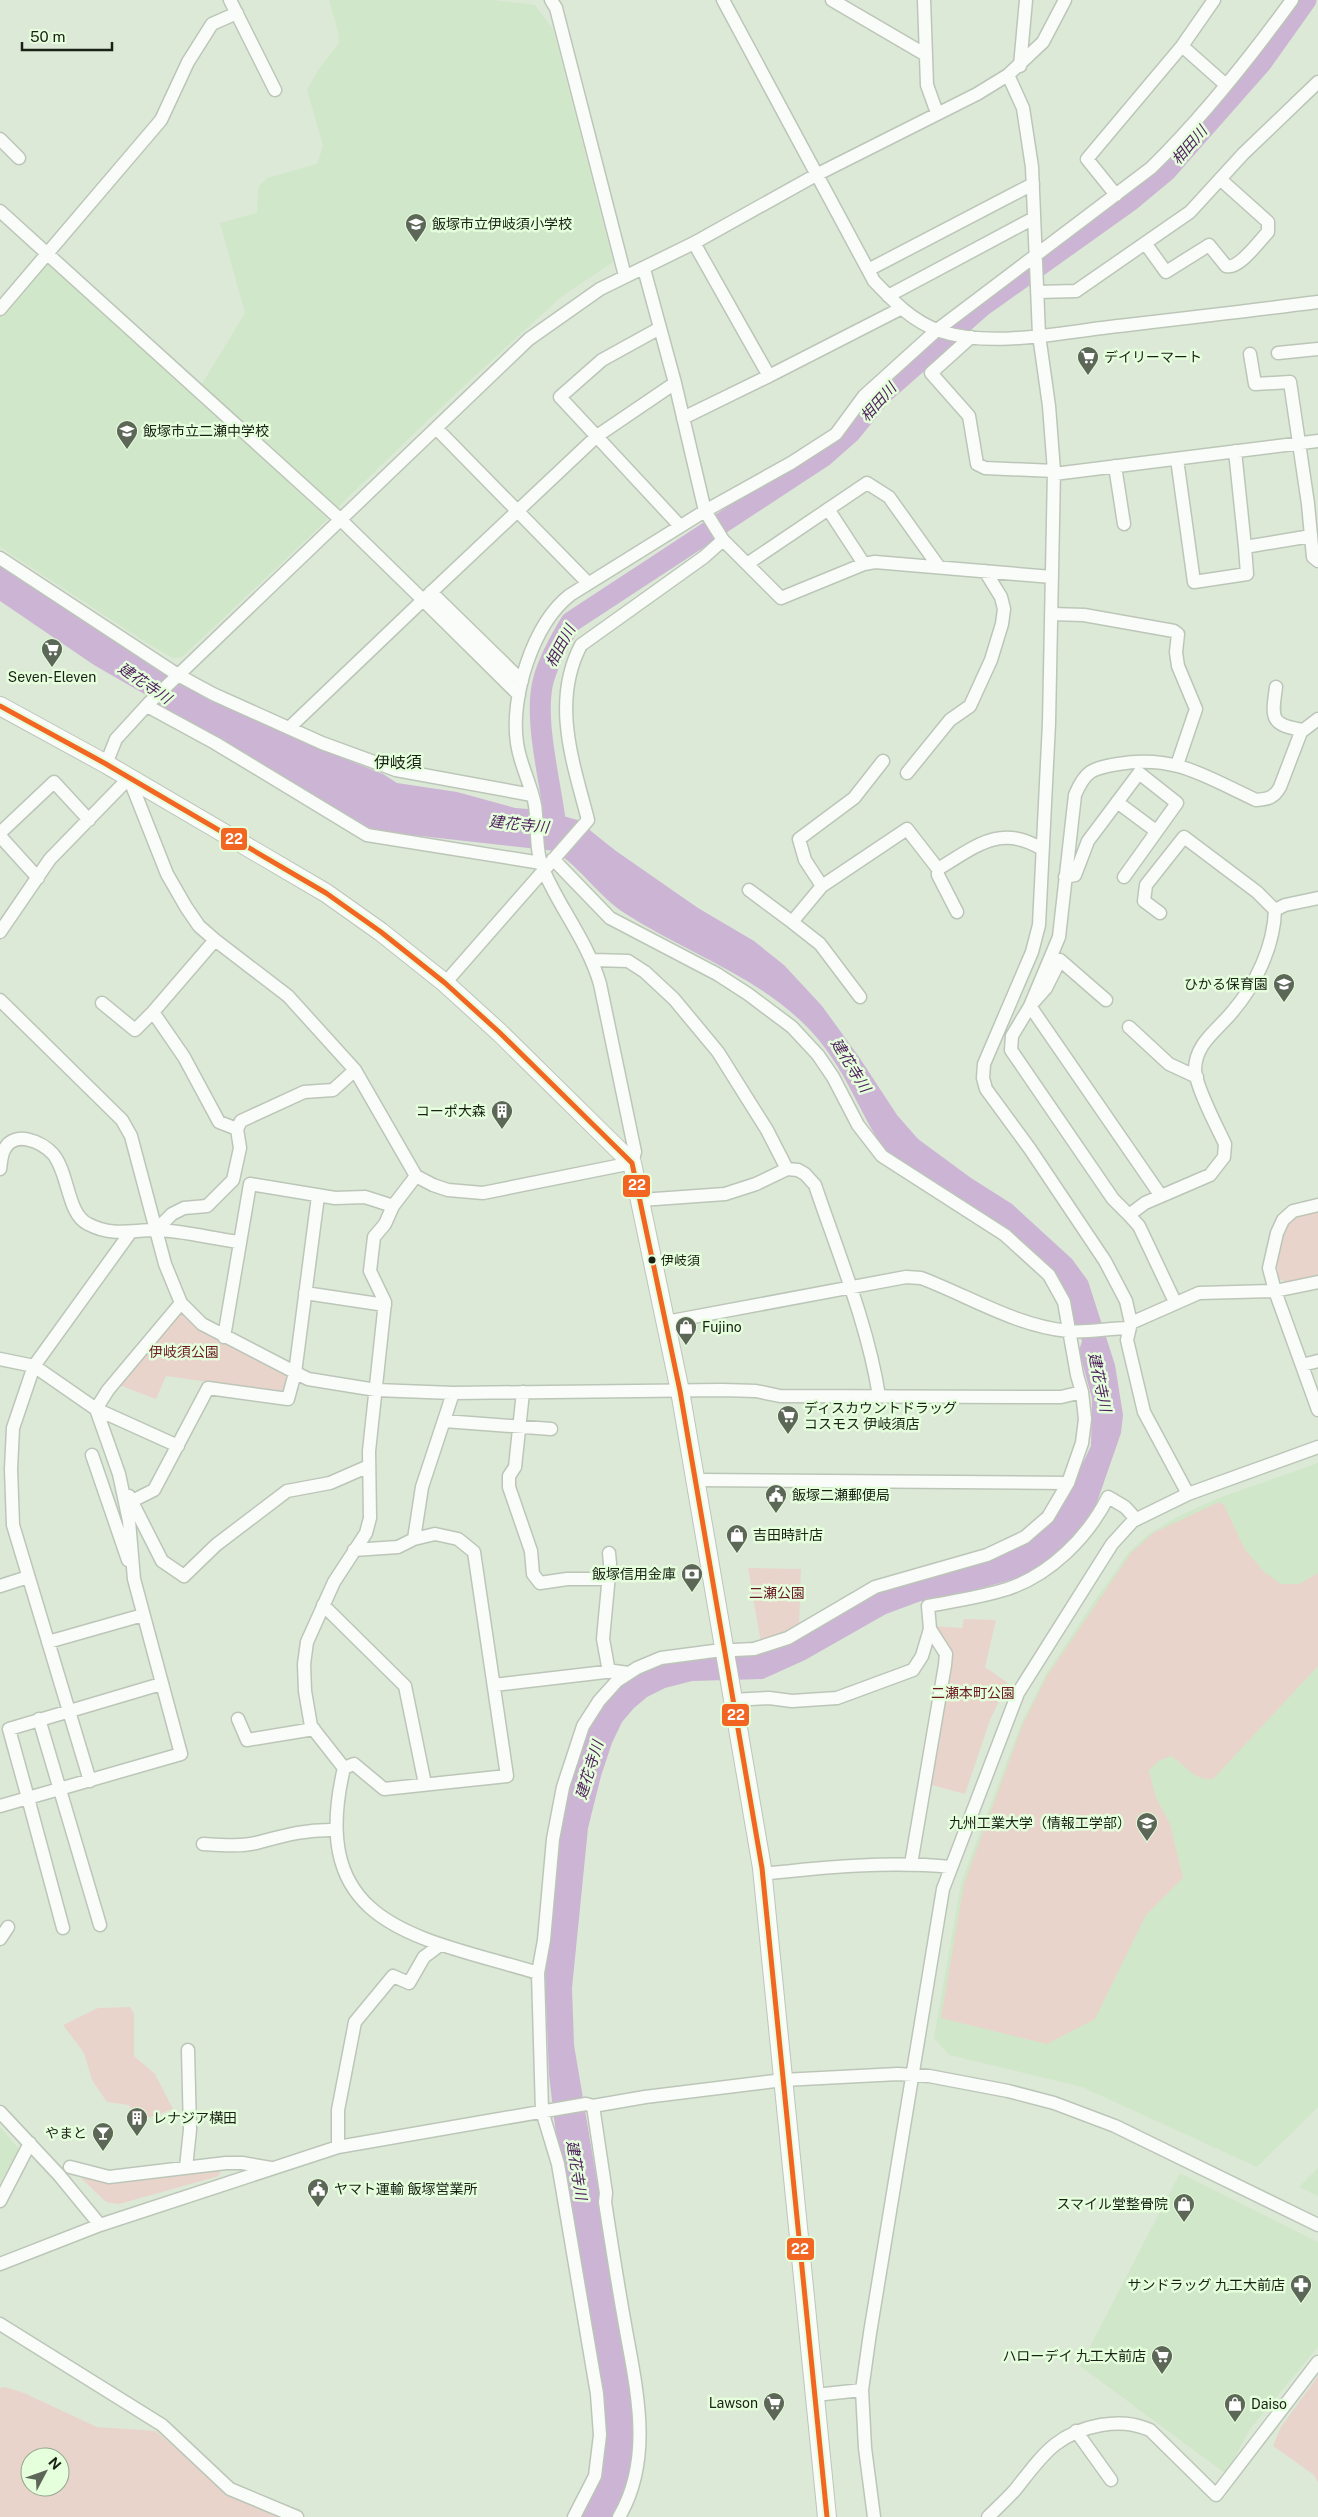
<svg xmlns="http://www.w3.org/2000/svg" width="1318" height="2517" font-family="'Public Sans','Noto Sans JP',sans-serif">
<rect width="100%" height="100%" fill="#dce9d7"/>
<path fill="#d1e7c9" d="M 329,0 L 494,0 L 535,5 L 553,29 L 613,262 L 561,297 L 452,397 L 338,507 L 331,505 L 200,387 L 245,313 L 220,223 L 257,213 L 258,189 L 261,184 L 267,178 L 317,164 L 323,146 L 307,90 L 319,69 L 339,43 L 338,31 Z
M 46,263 L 50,264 L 181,382 L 328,519 L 182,657 L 173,658 L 147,643 L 0,547 L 0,317 Z
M 1318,1463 L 1318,2107 L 1257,2167 L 1082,2087 L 949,2055 L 934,2038 L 961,1883 L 1021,1724 L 1045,1676 L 1093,1603 L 1129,1552 L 1150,1533 L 1179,1516 L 1216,1499 Z
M 0,2127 L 19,2149 L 0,2183 Z
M 1318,2168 L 1318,2196 L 1299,2187 Z
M 1180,2173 L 1318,2242 L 1318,2347 L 1250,2429 L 1226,2474 L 1080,2366 Z"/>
<path fill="#e9d4cc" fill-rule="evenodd" d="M 1318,1211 L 1318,1275 L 1286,1282 L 1279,1279 C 1275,1260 1278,1229 1295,1217 C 1301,1212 1311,1212 1318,1211 Z
M 179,1312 L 200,1330 L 291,1377 L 286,1393 L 166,1376 L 156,1399 L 119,1385 Z
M 1219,1502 L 1224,1505 L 1244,1548 L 1264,1572 L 1281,1584 L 1299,1584 L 1318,1573 L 1318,1666 L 1213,1779 C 1194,1781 1186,1765 1171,1756 L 1158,1761 L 1149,1771 L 1156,1798 L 1170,1824 L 1183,1878 L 1146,1915 L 1095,2019 L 1047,2044 L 941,2018 L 964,1884 L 1023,1724 L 1047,1676 L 1131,1553 L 1153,1533 Z
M 748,1568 L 801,1569 L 799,1628 L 761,1643 Z
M 964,1619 L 996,1620 L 985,1667 L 1008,1683 L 990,1720 L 965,1794 L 928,1784 L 948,1672 L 934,1626 L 962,1628 Z
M 130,2007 L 134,2014 L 134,2056 L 155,2074 L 173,2109 L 137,2122 L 129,2105 L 107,2102 L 92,2080 L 84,2053 L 63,2025 L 98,2008 Z
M 221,2169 L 219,2176 L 119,2204 L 106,2202 L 81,2178 L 103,2180 Z
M 1318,2376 L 1318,2483 L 1314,2475 L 1273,2446 L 1281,2427 Z
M 5,2387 L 24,2393 L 97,2427 L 156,2431 L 229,2494 L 281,2517 L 0,2517 L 0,2388 ZM 30,2457 L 60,2457 L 60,2487 L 30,2487 Z"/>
<path fill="#ccb4d4" d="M 0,566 L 127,649 L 286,732 L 340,757 L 383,774 L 397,783 L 457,792 L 515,808 L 542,810 L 581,821 L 592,832 L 616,851 L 698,908 L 754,941 L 784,965 L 822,1006 L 859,1057 L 897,1115 L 918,1139 L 971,1178 L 1012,1204 L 1072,1259 L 1088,1281 L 1115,1365 L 1123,1415 L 1121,1433 L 1096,1505 L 1075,1536 L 1061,1550 L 1041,1566 L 1025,1576 L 938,1600 L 921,1601 L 886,1614 L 805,1660 L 763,1679 L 692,1681 L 665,1688 L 647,1697 L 634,1708 L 622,1722 L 612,1743 L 601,1776 L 588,1828 L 572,1988 L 574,2045 L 636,2412 L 633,2463 L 614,2517 L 580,2517 L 592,2497 L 600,2476 L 595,2355 L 555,2126 L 549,2075 L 545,1976 L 559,1840 L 567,1793 L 587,1731 L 610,1694 L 643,1670 L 669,1660 L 756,1653 L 885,1588 L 942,1573 L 1046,1524 L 1061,1508 L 1091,1446 L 1092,1398 L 1079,1351 L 1082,1341 L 1058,1280 L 893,1159 C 876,1141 867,1120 855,1098 C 841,1070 824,1042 801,1021 C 750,973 683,951 626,914 C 599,897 582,869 555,851 L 376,831 L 348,817 L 160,707 L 146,695 L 94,665 L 0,601 Z"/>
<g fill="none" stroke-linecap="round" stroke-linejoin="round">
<path stroke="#ccb4d4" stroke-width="21" d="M 556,828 C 552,787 532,717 544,678 C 550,658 560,640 571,622 L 824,456 L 850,433 L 881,395 L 981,307 L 1130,201 L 1166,171 L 1262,62 L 1306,0"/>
<g stroke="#bcc6b8" stroke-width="15">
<path id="minor" d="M 230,0 L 275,90
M 551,0 L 556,8 L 625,276
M 723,0 L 874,281 C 894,302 913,322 940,331 C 991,348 1058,333 1110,327 C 1179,319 1249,311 1318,302
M 832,0 L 926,55
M 924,0 L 927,85 L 937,113
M 1182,46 L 1226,85
M 1020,66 L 1026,0
M 1008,75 L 1023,108 L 1032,167 L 1039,335 L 1049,406 L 1054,471 L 1049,723 L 1039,925 L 1032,952 L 984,1064 L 983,1078 L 986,1089 L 1030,1149 L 1105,1261 L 1126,1301 L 1131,1323 L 1127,1340 L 1144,1412 L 1188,1494
M 0,139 L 19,158
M 1116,195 L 1087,159 L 1182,46 L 1214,0
M 0,211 L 341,520 L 423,600 L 597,436 L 675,383
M 694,243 L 769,376 L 900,309
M 1145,243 L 1166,272 L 1209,245 L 1226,266 C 1239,270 1259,241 1268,232 L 1268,222 L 1220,179
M 644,269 L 675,383 L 705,511 L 723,540 L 781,598 L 864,564 L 875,562 L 1052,577
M 868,270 L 1033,184
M 1037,292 L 1076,291 L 1190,212 L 1243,154 L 1318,82
M 888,296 L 1034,218
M 0,309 L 161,120 L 188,62 L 212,24 L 237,13
M 660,328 L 602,360 L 560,397 L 680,526
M 971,337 L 931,373 L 969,416 L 977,464 L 985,468 L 1054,471
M 1278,353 L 1318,349
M 1250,354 L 1255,384 L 1290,382 L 1308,504 L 1313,557 L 1318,561
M 683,418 L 769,376
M 436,428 L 588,583
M 1235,451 L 1245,547
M 1177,459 L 1194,582 L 1247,574 L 1245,547 L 1311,536
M 1115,466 L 1124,524
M 1054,474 L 1318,441
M 828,509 L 864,564
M 0,558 L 178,675 L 213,694 L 322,743 L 396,770 L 532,795
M 747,564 L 867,483 L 889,497 L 939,567
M 431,592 L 522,681
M 1051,614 L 1084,615 L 1174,631 L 1178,634 L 1176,652 L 1178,666 L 1196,709 L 1177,765
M 1276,687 C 1272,717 1269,725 1303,730
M 147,706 L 215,743 L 367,835 L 541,863
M 289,728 L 423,600 L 519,695
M 106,764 L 116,739 L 149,703 L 529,339 L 600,289 L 694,243 L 816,175 L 977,94 L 1008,75 L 1043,42 L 1065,0
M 907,773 L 950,720 L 970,706 L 991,660 L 1002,624 L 1004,609 L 1001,597 L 985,571
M 1117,802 L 1156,831
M 0,833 L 54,782 L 89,820
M 0,836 L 38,878
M 553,859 L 610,918 L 717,974 L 748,994 L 792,1027 L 818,1055 L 833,1077 L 858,1125 L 882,1156 L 1005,1235 L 1049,1275 L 1064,1302 L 1077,1375 L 1082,1392 L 1085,1419 L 1082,1443 L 1068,1483 L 1048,1517 L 1025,1537 L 987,1555 L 875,1587 L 788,1638 L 754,1649 L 714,1651 L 661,1658 L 637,1668 L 617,1681 L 599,1701 L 583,1726 L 563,1787 L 553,1839 L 544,1940 L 538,1973 L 542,2111 L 558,2164 L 597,2394 L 600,2435 L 595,2476 L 574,2517
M 938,869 L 938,875 L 957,912
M 1065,877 L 1075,875 L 1088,841 L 1139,773 L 1177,803 L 1124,877
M 822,886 L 805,860 L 799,839 L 854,798 L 883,761
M 749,890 L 792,922
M 1160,913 L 1144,901 L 1146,885 L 1184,837 L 1257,892 L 1275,910
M 0,932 L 50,859 L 129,778 L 167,874 L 186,907 L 199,926 L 215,940 L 288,996 L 355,1070 L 416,1176 L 433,1185 L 448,1190 L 483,1193 L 632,1163 L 635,1152 L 600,984 C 588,942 560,909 543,869 C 535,850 538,825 535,805 C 531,784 520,765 517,743 C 510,697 533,624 570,595 L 705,511 L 791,463 L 836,434 L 864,396 L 937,330 L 1151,168 C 1203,117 1249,59 1292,0
M 215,940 L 153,1012 L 184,1057 L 219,1122 L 237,1129
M 594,960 L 628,961 L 645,972 L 674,999 L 718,1052 L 767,1130 L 787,1169
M 445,983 L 588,820 C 573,762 551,702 581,645 L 704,557 L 723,540
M 860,997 L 820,944 L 792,922 L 822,886 L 907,829 L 938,869 C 975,847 1000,823 1042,849
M 0,1000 L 122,1120 L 131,1136 L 165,1264 L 181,1303 L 202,1324 L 308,1379 L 376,1390 L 453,1393 L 722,1390 L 756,1391 L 780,1396 L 1038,1397 L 1061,1397 L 1082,1392
M 1106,1000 L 1060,960 L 1046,988 L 1030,1006 L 1161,1196
M 102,1003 L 135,1030 L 153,1012
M 1129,1027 L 1169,1064 L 1197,1077
M 0,1169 C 1,1164 1,1156 4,1150 C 14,1129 42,1142 53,1154 C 69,1173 67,1214 88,1224 C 113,1237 131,1230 156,1230 C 180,1230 214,1239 239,1242
M 641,1200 L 725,1194 L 756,1184 L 787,1169 L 798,1170 L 805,1174 L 815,1185 C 838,1253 868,1325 879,1396
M 1318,1205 L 1293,1211 L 1283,1220 L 1277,1233 L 1269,1268 L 1275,1291 L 1318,1410
M 1129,1215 L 1113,1199 L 1011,1050 L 1012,1036 L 1030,1006 L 1059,937 L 1075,795 C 1085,771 1092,768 1118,764 C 1175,754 1206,777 1256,800 C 1268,799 1274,798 1280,787 L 1301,732 L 1318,719
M 156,1230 L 172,1214 L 184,1208 L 207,1206 L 233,1180 L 240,1148 L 237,1129 L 241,1121 L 304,1092 L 333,1090 L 355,1070
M 305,1293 L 385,1305
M 1175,1302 L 1139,1226 L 1129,1215 L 1145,1203 L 1210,1175 L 1224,1157 L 1225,1144 C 1217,1127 1196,1087 1195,1070 C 1195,1043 1218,1030 1233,1011 C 1256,984 1274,946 1275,910 L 1285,905 L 1318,898
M 666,1322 L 906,1277 L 921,1278 C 969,1296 1016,1326 1068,1331 C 1087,1333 1109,1328 1129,1328
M 1131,1323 L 1199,1293 L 1275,1291 L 1318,1282
M 224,1337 L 250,1184 L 335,1198 L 365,1197 L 393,1206
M 0,1359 L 34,1366 L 96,1409 L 178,1446
M 1302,1365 L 1318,1361
M 523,1392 L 515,1467 L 509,1476 L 509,1487 L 531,1551 L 533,1574 L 540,1583 L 567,1579 L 608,1579
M 96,1409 L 108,1390 L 181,1303
M 444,1421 L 551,1429
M 92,1455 L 128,1560
M 696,1480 L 1068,1483
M 129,1496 L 162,1561 L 184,1576 L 216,1545 L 287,1491 L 330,1483 L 369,1466
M 132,1501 L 154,1490 L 208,1388 L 288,1399 L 295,1373 L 318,1196
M 414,1539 L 422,1487 L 453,1393
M 609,1553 L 610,1564 L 603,1639 L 609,1672
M 0,1586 L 28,1577
M 323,1605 L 405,1686 L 425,1784
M 48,1642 L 143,1615
M 494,1685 L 614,1671 L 628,1673
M 732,1700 L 769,1698 L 792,1701 L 837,1698 L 913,1670 L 922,1656 L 930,1629
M 39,1719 L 100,1925
M 238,1719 L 247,1740 L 314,1729
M 344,1768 L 311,1726 L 305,1691 L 304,1664 L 307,1642 L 334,1582 L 366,1533 L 370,1518 L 369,1451 L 385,1302 L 370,1271 L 374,1237 L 385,1224 L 393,1206 L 416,1176
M 344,1768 L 354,1764 L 384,1789 L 507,1776 L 474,1552 L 458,1539 L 435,1534 L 414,1539 L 398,1547 L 354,1550
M 344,1768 C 306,1928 419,1937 538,1973
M 90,1781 L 13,1525 L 11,1469 L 13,1428 L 34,1366 L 130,1233
M 0,1806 L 28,1798 L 9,1729 L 161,1684
M 203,1844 C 220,1845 243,1847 260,1842 C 286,1835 308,1829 336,1830
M 911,1864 L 945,1665 L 946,1654 L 930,1629 L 928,1606 C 954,1601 981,1597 1007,1589 C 1050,1575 1088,1537 1108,1497 L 1125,1507 L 1136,1519
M 762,1874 C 825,1867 889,1861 951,1867
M 63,1928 L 28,1798 L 181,1754 L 134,1579 L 129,1521 L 119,1474 L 96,1409
M 0,1939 L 8,1927
M 593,2106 L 606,2193 L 605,2202 C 611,2241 617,2280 624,2319 C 635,2384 655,2456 619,2517
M 0,2112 L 59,2175 L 100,2225
M 338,2147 L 338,2110 L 355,2022 L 393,1976 L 409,1983 L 424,1957 L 440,1945
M 70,2167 L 109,2177 L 226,2163 L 242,2163 L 271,2168
M 186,2167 L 190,2130 L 188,2050
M 0,2201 L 30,2143
M 0,2264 L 100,2225 L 338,2147 L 586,2104 L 593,2106 L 645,2097 L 783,2080 L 898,2074 L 929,2076 L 1008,2091 L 1054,2103 L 1115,2126 L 1318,2225
M 0,2324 L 162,2425 L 230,2489 L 297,2517
M 815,2395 L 862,2390
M 1076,2431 L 1111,2480
M 874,2517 L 865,2448 L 862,2390 L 870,2333 L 943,1889 L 1018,1693 L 1112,1544 L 1133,1521 L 1188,1494 L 1318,1447
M 988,2517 C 997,2508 1007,2499 1015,2490 C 1042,2456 1056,2433 1101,2425 C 1119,2422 1133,2423 1150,2430 L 1216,2495 L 1318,2362"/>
</g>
<g stroke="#bcc6b8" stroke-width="20">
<path id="highway" d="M 0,706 L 106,764 L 326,893 L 381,932 L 445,983 L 499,1032 L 632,1163 L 680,1391 L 762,1868 L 827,2517"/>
</g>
<use href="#minor" stroke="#fafcf9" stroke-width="12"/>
<use href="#highway" stroke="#fafcf9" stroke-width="18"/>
<g stroke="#e5fedc" stroke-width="9">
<path id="bus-1" d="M 0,706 L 106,764 L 326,893 L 381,932 L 445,983 L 499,1032 L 632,1163 L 680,1391 L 762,1868 L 827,2517"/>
</g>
<use href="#bus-1" stroke="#f26522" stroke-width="5"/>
</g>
<defs>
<g id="school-pin" transform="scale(1.125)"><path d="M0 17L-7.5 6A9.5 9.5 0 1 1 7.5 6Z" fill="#5d6758" stroke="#e5fedc"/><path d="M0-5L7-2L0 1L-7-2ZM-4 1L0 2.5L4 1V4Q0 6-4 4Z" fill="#fff"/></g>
<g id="supermarket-pin" transform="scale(1.125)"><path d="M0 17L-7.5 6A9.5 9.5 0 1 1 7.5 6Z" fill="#5d6758" stroke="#e5fedc"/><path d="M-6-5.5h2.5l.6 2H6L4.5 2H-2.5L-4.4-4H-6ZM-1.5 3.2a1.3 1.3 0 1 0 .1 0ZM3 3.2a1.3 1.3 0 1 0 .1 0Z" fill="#fff"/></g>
<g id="building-pin" transform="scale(1.125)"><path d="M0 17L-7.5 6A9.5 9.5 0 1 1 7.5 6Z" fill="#5d6758" stroke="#e5fedc"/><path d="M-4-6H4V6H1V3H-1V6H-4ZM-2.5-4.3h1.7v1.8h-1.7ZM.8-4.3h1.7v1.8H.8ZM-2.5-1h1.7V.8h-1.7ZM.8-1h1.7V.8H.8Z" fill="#fff"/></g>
<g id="shop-pin" transform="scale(1.125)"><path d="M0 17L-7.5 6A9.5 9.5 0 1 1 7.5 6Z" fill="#5d6758" stroke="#e5fedc"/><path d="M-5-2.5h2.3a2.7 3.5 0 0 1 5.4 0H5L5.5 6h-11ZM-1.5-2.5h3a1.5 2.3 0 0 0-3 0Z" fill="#fff"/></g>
<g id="civic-pin" transform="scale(1.125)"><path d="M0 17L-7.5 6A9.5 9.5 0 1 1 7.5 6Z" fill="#5d6758" stroke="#e5fedc"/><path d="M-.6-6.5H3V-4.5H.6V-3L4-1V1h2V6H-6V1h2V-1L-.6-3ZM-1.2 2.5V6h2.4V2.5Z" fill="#fff"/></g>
<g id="bank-pin" transform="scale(1.125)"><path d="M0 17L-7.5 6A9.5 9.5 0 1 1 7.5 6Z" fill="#5d6758" stroke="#e5fedc"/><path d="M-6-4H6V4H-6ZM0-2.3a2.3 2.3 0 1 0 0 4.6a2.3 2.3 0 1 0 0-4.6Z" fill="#fff"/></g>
<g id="university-pin" transform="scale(1.125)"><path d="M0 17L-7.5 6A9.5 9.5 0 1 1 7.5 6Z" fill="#5d6758" stroke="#e5fedc"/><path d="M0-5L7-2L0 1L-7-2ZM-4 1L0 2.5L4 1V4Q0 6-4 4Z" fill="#fff"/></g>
<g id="bar-pin" transform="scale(1.125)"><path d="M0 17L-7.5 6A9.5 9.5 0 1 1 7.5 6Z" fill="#5d6758" stroke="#e5fedc"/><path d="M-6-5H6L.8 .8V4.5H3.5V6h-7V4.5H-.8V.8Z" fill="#fff"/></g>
<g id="pharmacy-pin" transform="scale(1.125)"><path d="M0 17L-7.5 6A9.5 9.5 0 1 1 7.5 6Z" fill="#5d6758" stroke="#e5fedc"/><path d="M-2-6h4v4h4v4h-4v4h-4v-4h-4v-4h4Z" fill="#fff"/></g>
</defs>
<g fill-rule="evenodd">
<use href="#school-pin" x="416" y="224"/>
<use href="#supermarket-pin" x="1088" y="357"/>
<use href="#school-pin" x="127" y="431"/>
<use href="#supermarket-pin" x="52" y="649"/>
<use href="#school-pin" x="1284" y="984"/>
<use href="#building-pin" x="502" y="1111"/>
<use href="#shop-pin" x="686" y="1327"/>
<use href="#supermarket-pin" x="788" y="1416"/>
<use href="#civic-pin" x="776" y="1495"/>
<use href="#shop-pin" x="737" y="1535"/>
<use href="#bank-pin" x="692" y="1574"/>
<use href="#university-pin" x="1147" y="1823"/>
<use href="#building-pin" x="137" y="2118"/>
<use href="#bar-pin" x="103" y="2133"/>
<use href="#civic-pin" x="318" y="2189"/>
<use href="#shop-pin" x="1184" y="2204"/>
<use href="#pharmacy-pin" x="1301" y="2285"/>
<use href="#supermarket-pin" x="1162" y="2356"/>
<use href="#supermarket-pin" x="774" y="2403"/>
<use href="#shop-pin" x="1235" y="2404"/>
</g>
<circle fill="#182114" stroke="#e5fedc" stroke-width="2" cx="652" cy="1260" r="4.5"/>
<g text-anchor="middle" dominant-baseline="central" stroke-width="5" stroke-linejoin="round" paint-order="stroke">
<g font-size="13" fill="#182114" stroke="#e5fedc" text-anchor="start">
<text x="661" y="1260">伊岐須</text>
</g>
<g font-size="14" fill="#182114" stroke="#e5fedc" text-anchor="start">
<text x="432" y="224">飯塚市立伊岐須小学校</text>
<text x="1104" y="357">デイリーマート</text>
<text x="143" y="431">飯塚市立二瀬中学校</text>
<text x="52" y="677" text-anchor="middle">Seven-Eleven</text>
<text x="1268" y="984" text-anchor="end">ひかる保育園</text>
<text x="486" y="1111" text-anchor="end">コーポ大森</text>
<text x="702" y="1327">Fujino</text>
<text x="804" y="1408">ディスカウントドラッグ<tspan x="804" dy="16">コスモス 伊岐須店</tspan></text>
<text x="792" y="1495">飯塚二瀬郵便局</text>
<text x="753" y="1535">吉田時計店</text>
<text x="676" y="1574" text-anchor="end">飯塚信用金庫</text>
<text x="1131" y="1823" text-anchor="end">九州工業大学（情報工学部）</text>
<text x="153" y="2118">レナジア横田</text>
<text x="87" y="2133" text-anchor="end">やまと</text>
<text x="334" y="2189">ヤマト運輸 飯塚営業所</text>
<text x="1168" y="2204" text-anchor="end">スマイル堂整骨院</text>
<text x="1285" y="2285" text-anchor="end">サンドラッグ 九工大前店</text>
<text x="1146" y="2356" text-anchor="end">ハローデイ 九工大前店</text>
<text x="758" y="2403" text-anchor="end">Lawson</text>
<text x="1251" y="2404">Daiso</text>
</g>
<g font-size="14" fill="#6c1925" stroke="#e5fedc">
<text x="184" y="1352">伊岐須公園</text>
<text x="777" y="1593">二瀬公園</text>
<text x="973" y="1693">二瀬本町公園</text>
</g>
<g font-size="15" font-style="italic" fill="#4e1e5d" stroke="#e5fedc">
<text transform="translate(1189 145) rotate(-49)">相田川</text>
<text transform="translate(878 402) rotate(-48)">相田川</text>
<text transform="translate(560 646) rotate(-62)">相田川</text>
<text transform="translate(145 683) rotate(34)">建花寺川</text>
<text transform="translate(519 824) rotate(6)">建花寺川</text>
<text transform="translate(851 1065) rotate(58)">建花寺川</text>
<text transform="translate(1100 1382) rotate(78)">建花寺川</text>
<text transform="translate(589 1770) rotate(-73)">建花寺川</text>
<text transform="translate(577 2170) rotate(81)">建花寺川</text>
</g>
<g font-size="16" fill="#182114" stroke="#e5fedc">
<text x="398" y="762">伊岐須</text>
</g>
</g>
<g stroke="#e5fedc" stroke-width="2">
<rect x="220" y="827" width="28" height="24" rx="5" fill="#f26522"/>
<rect x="622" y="1174" width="29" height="24" rx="5" fill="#f26522"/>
<rect x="721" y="1703" width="29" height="24" rx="5" fill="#f26522"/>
<rect x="786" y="2237" width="29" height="24" rx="5" fill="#f26522"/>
</g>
<g font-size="14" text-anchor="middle" font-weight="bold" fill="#fff">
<text x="234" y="844">22</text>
<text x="637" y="1190">22</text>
<text x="736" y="1720">22</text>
<text x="800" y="2254">22</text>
</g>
<g transform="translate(45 2472) rotate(49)"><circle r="24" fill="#e5fedc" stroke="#93a68c"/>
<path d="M0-4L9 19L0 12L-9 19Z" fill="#5d6758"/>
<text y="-8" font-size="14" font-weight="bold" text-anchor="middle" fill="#182114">N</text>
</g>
<path d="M22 42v8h90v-8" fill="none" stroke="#182114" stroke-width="2.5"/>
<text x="30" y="42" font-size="15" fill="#182114" stroke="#e5fedc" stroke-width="4" paint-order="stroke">50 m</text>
</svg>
